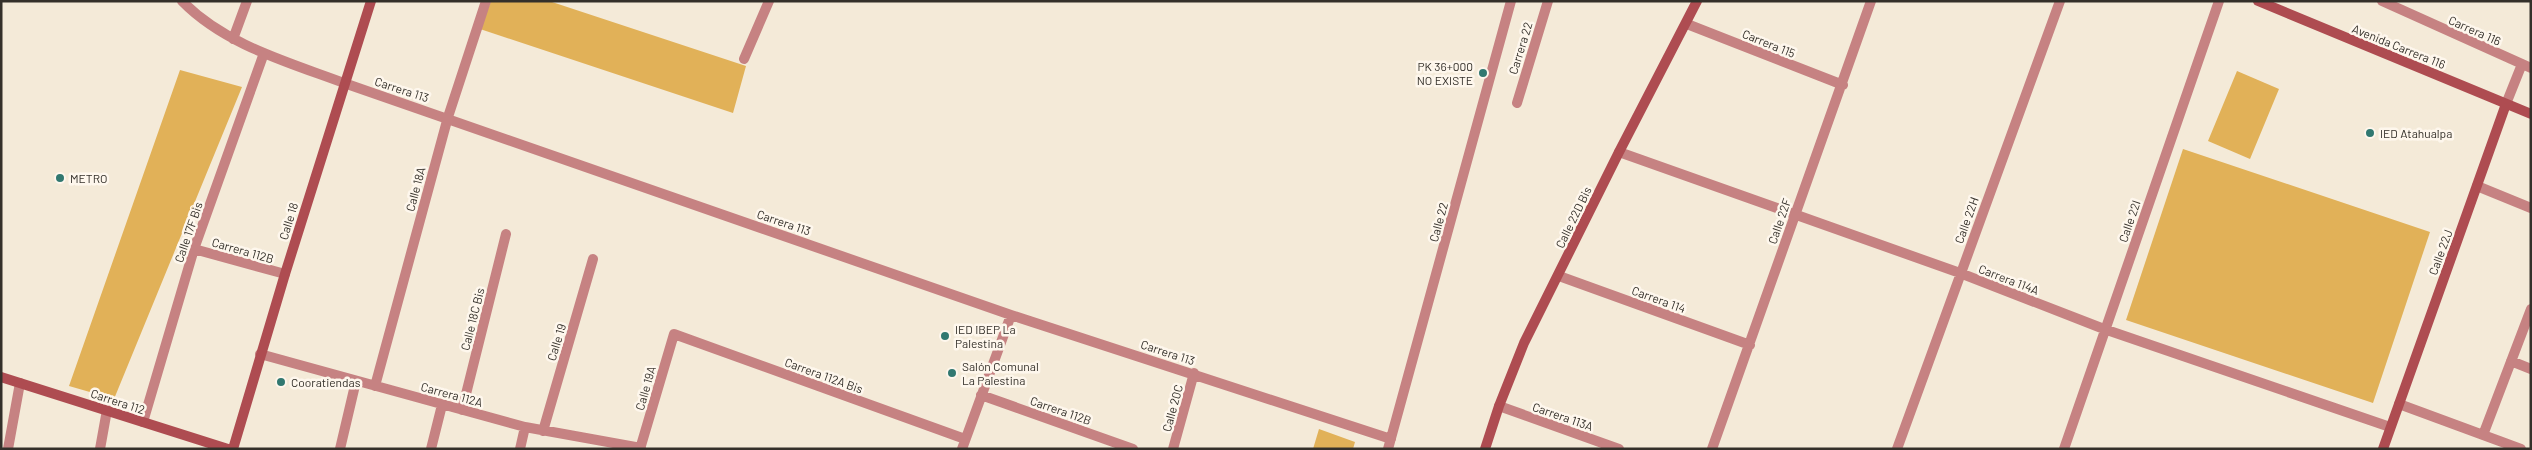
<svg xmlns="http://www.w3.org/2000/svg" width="2532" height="450" font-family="Barlow,sans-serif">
<rect width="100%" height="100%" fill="#f4ead8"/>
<path fill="#e1b158" d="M 491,1 L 549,1 L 746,66 L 733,113 L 480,29 Z
M 180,70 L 242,87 L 114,399 L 69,386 Z
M 2237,71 L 2279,89 L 2250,159 L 2208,141 Z
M 2183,149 L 2430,232 L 2373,403 L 2126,320 Z
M 1319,429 L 1355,442 L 1353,449 L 1313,449 Z"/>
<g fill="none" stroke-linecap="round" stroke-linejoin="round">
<path stroke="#c68282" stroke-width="10" d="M 182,1 C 225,45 288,62 344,83 L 1011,315 L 1391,439
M 2382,1 L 2531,68
M 1687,24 L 1843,85
M 233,39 L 247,1
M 744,59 L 769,1
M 1517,103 L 1548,1
M 2506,104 L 2522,64
M 1619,152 L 1960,273 L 2104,329 L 2390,427
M 2477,186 L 2531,208
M 194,249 L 285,274
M 1559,276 L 1750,345
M 260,354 L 525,427 L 641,448
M 2511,361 L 2531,369
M 375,386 L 448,117 L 486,1
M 981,395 L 1133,449
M 2399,404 L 2521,449
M 1499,406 L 1619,449
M 462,410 L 506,234
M 143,422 L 194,249 L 264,53
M 543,431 L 593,259
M 2483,435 L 2531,309
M 8,449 L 20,383
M 100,449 L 107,410
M 340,449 L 356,381
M 431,449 L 442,405
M 520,449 L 525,427
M 640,449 L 674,334 L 965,439
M 962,449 L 1011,315
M 1173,449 L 1194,373
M 1388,449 L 1511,1
M 1712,449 L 1871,1
M 1897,449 L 2060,1
M 2064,449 L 2219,1"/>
<path stroke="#ae4c51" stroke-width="10" d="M 2258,1 L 2531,114
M 1,377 L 228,449
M 233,449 L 285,274 L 371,1
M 1485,449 L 1499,406 L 1524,343 L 1619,152 L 1697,1
M 2383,449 L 2506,104"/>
</g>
<g fill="#317870" stroke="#fef7ed" stroke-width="2">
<circle cx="1483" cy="73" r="5"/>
<circle cx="2370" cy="133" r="5"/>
<circle cx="60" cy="178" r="5"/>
<circle cx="945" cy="336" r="5"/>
<circle cx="952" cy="373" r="5"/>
<circle cx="281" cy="382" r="5"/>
</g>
<g text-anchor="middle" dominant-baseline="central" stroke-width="5" stroke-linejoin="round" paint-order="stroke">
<g font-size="12" fill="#34302a" stroke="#fef7ed">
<text transform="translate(2475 30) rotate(24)">Carrera 116</text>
<text transform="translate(1769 43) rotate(22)">Carrera 115</text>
<text transform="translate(2399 46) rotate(22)">Avenida Carrera 116</text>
<text transform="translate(1520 48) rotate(-73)">Carrera 22</text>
<text transform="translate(402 89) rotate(18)">Carrera 113</text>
<text transform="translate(415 189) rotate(-75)">Calle 18A</text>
<text transform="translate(1573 217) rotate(-64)">Calle 22D Bis</text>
<text transform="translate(1966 220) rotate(-70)">Calle 22H</text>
<text transform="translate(288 221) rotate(-73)">Calle 18</text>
<text transform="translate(1779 221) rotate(-71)">Calle 22F</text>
<text transform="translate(2129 221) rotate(-71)">Calle 22I</text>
<text transform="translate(784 222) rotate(19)">Carrera 113</text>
<text transform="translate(1438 222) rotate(-75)">Calle 22</text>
<text transform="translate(188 232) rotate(-71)">Calle 17F Bis</text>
<text transform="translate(243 250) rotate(16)">Carrera 112B</text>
<text transform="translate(2440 252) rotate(-70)">Calle 22J</text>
<text transform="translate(2009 279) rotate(21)">Carrera 114A</text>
<text transform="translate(1659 299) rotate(20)">Carrera 114</text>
<text transform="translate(472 319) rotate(-76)">Calle 18C Bis</text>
<text transform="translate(556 342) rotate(-73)">Calle 19</text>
<text transform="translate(1168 352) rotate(18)">Carrera 113</text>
<text transform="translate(824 375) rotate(20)">Carrera 112A Bis</text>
<text transform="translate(645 388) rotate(-74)">Calle 19A</text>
<text transform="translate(452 394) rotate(15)">Carrera 112A</text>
<text transform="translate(118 401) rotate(18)">Carrera 112</text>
<text transform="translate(1172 408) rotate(-75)">Calle 20C</text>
<text transform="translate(1061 410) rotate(19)">Carrera 112B</text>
<text transform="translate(1563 416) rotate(19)">Carrera 113A</text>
</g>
<g font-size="12" fill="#34302a" stroke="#fef7ed" text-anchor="start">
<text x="1473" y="66" text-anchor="end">PK 36+000<tspan x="1473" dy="14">NO EXISTE</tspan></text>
<text x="2380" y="133">IED Atahualpa</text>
<text x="70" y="178">METRO</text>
<text x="955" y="329">IED IBEP La<tspan x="955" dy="14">Palestina</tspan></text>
<text x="962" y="366">Salón Comunal<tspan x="962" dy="14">La Palestina</tspan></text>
<text x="291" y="382">Cooratiendas</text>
</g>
</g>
<rect width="2532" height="450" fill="none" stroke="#34302a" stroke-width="5"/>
</svg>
